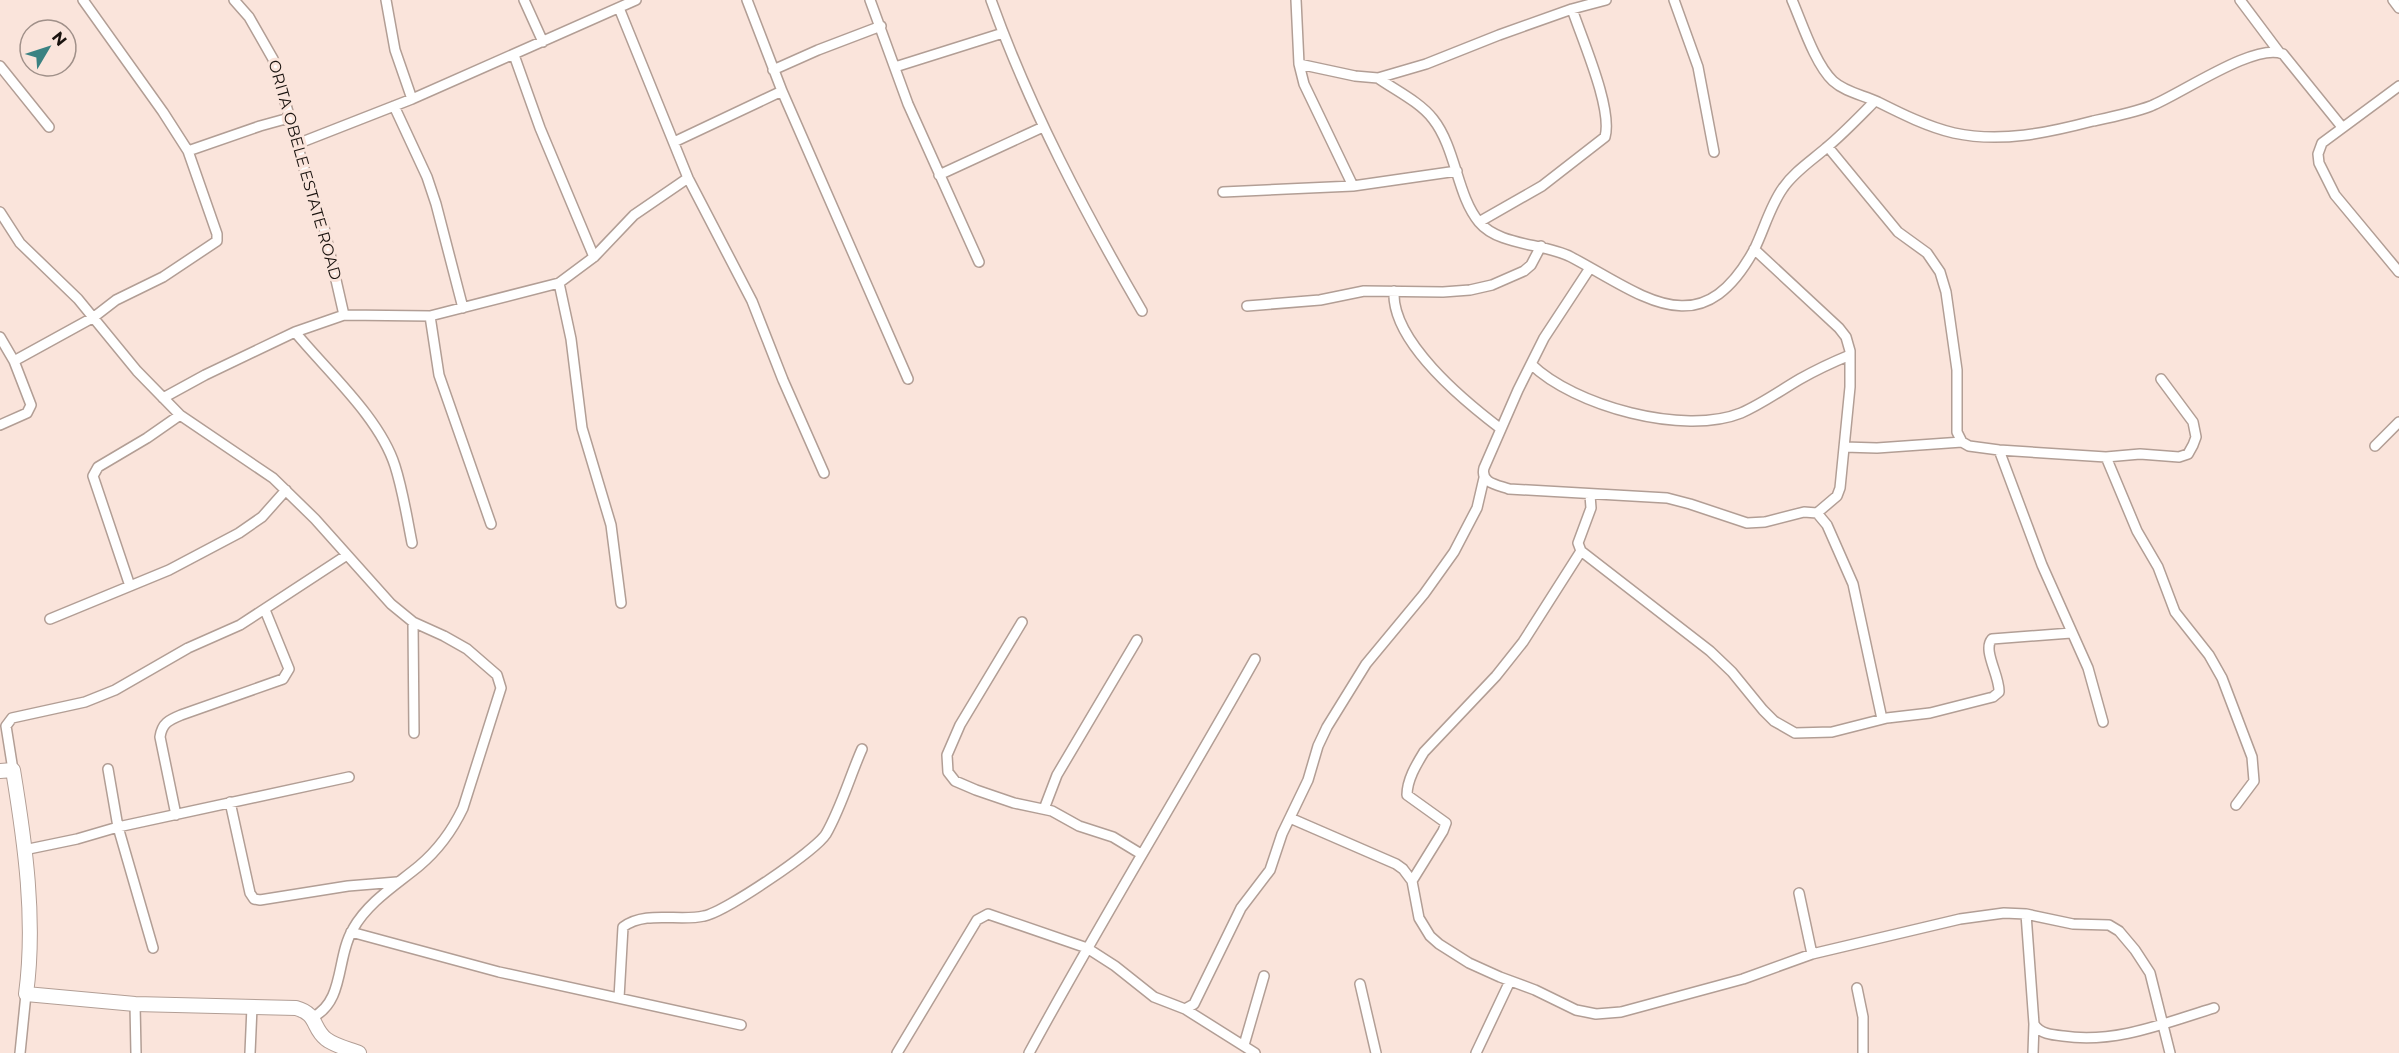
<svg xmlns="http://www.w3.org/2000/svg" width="2399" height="1053" font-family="Montserrat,sans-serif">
<rect width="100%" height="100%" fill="#fae4db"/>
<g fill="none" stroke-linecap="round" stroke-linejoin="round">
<g stroke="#b29e95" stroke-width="12">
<path id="street" d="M 234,0 L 249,17 L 273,59 L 305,172 L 323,223 L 344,315
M 386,0 L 395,50 L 412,99
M 524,0 L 543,42
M 747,0 L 782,91 L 908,379
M 870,0 L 908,104 L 979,262
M 991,0 C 1030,109 1084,211 1142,311
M 1296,0 L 1299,64 L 1304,84 L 1353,186
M 1674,0 L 1698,67 L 1714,152
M 1792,0 C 1802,23 1815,64 1833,81 C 1845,92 1863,95 1878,102 C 1902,114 1928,127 1954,133 C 2001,143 2047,133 2093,121 C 2112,117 2132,113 2151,106 C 2181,94 2255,42 2283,54 L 2342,127
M 2240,0 L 2279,52
M 2393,0 L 2399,8
M 619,8 L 688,178 L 752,301 L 783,380 L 824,473
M 514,55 L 540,128 L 594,257
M 1299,64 L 1355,76 L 1378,78 L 1426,64 L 1499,35 L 1572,9 L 1606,0
M 0,66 L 49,127
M 895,67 L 1003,33
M 773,70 L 818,50 L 881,26
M 1378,78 C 1395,90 1420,102 1433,119 C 1456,148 1457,196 1479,222 C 1499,246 1544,243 1571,257 C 1643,295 1700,348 1754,250 C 1764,230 1770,206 1783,188 C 1794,172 1811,161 1826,148 C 1843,134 1859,117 1875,101
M 2399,86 L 2322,143 L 2318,154 L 2319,163 L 2335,195 L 2399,272
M 394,106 L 427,177 L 436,204 L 463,308
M 674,142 L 782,91
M 297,144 L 412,99 L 636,0
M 1828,147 L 1898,232 L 1927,253 L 1940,272 L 1946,292 L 1957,370 L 1957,432 L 1962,442
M 188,151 L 260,126 L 289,118
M 939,175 L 1043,127
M 1223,192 L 1353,186 L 1457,171
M 0,212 L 20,243 L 78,299 L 137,371 L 180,415 L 273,478 L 315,519 L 391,604 L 413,622 L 444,636 L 467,649 L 497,675 L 501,688 L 463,808 C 453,829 438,850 419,866 C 396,885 368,902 353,929 C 336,957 345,1001 313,1017
M 1479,222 L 1542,186 L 1605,137 C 1613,109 1582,39 1572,9
M 1754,249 L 1839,328 L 1846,337 L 1850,351 L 1850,387 L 1840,488 L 1837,496 L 1817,513
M 1590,268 L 1544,338 L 1518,390 L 1484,468 C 1480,483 1498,485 1509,489 L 1667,498 L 1690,504 L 1747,523 L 1765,522 L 1804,512 L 1817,513 L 1827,525 L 1853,584 L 1882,719
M 559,283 L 571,339 L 582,428 L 611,525 L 621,603
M 1394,291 C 1391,341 1464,401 1501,429
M 1247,306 L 1320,300 L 1364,291 L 1443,292 L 1470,290 L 1492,285 L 1524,271 L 1531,265 L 1541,246
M 430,316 L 439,375 L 491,524
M 295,332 C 327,371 380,418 395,466 C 403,491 407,518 412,543
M 0,337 L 14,361 L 31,405 L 27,413 L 0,425
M 14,361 L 94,317 L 116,300 L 163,277 L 217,241 L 217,234 L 188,151 L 163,112 L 83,0
M 1531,364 C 1574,406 1684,436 1741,413 C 1762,404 1781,390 1800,379 C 1816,370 1833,362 1850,355
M 163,398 L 205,375 L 295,332 L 344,315 L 430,316 L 559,283 L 594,257 L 634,215 L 688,178
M 2375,446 L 2399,422
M 1844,447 L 1877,448 L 1962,442 L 1969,446 L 1999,450 L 2106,457 L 2140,454 L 2179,457 L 2188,454 L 2193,445 L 2196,437 L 2193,422 L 2161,379
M 1999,450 L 2042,565 L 2088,668 L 2103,722
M 2106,457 L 2137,531 L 2158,567 L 2175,612 L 2209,655 L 2222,678 L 2252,757 L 2254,781 L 2236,805
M 1590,495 L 1591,508 L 1578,543 L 1581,551 L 1710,651 L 1732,672 L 1763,710 L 1774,721 L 1795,733 L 1832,732 L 1887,718 L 1930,713 L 1993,697 L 1999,692 C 2000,676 1982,650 1992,639 L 2071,633
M 130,586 L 93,476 L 98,467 L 147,438 L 180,415
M 50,619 L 169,570 L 239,533 L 262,517 L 286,490
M 413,622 L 414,733
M 1022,622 L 960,725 L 947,755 L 948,772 L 955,781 L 976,790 L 1014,803 L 1052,811 L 1079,826 L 1113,837 L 1141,854
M 108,769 L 118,827 L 153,948
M 13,770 L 6,726 L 12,718 L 85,702 L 115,690 L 188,648 L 240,625 L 347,555
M 230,802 L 250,893 L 254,899 L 260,900 L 348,886 L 397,882
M 1044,809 L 1057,775 L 1137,640
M 176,815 L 160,737 C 162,723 169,720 181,715 L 283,679 L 289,669 L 265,610
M 1290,818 L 1396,864 L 1403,869 L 1412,881 L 1419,918 L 1430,936 L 1439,944 L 1469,963 L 1500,977 L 1535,990 L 1576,1010 L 1596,1014 L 1621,1012 L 1743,979 L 1812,954 L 1960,919 L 2004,913 L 2026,914 L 2073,924 L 2109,925 L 2119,931 L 2135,950 L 2150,973 L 2170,1053
M 24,850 L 77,839 L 118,827 L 349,777
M 1412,881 L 1443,831 L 1446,823 L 1407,795 C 1407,780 1416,765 1424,752 L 1496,676 L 1523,642 L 1581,551
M 1799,893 L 1812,954
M 2026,914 L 2034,1024 C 2040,1034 2052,1035 2063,1036 C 2115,1044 2165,1023 2214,1008
M 351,932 L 499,972 L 741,1025
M 1360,984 L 1376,1053
M 1857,988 L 1863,1017 L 1863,1053
M 619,998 L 623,927 C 646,910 679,922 704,916 C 725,912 815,851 826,834 C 841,808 850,776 862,749
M 135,1004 L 136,1053
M 1185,1009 L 1194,1004 L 1241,908 L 1270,870 L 1282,834 L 1308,780 L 1318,746 L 1327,727 L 1366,664 L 1424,594 L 1454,552 L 1477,508 L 1484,478
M 1244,1045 L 1264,976
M 20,1053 L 26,994
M 250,1053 L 252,1007
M 897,1053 L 977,920 L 988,914 L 1087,948 L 1115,966 L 1154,997 L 1185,1009 L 1255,1053
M 1029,1053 C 1101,920 1181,791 1255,659
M 1476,1053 L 1510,981
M 2033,1053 L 2034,1024"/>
</g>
<g stroke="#b29e95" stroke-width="16">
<path id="secondary" d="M 0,771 L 13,770 C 25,843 36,920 26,994 L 135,1004 L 296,1008 C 318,1014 312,1028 326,1039 C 335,1046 349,1049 359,1053"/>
</g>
<use href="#street" stroke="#fff" stroke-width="9"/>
<use href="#secondary" stroke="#fff" stroke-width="14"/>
</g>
<g text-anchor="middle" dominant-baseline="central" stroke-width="6" stroke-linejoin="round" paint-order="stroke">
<g font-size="16" fill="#19120e" stroke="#fae4db">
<text transform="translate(305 170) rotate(74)">ORITA OBELE ESTATE ROAD</text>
</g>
</g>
<g transform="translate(48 48) rotate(51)"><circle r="28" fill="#fae4db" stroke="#a09089" stroke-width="1.5"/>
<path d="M0-4.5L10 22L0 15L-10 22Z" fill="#3a8282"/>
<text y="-9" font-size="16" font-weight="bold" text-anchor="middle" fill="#19120e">N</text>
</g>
</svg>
